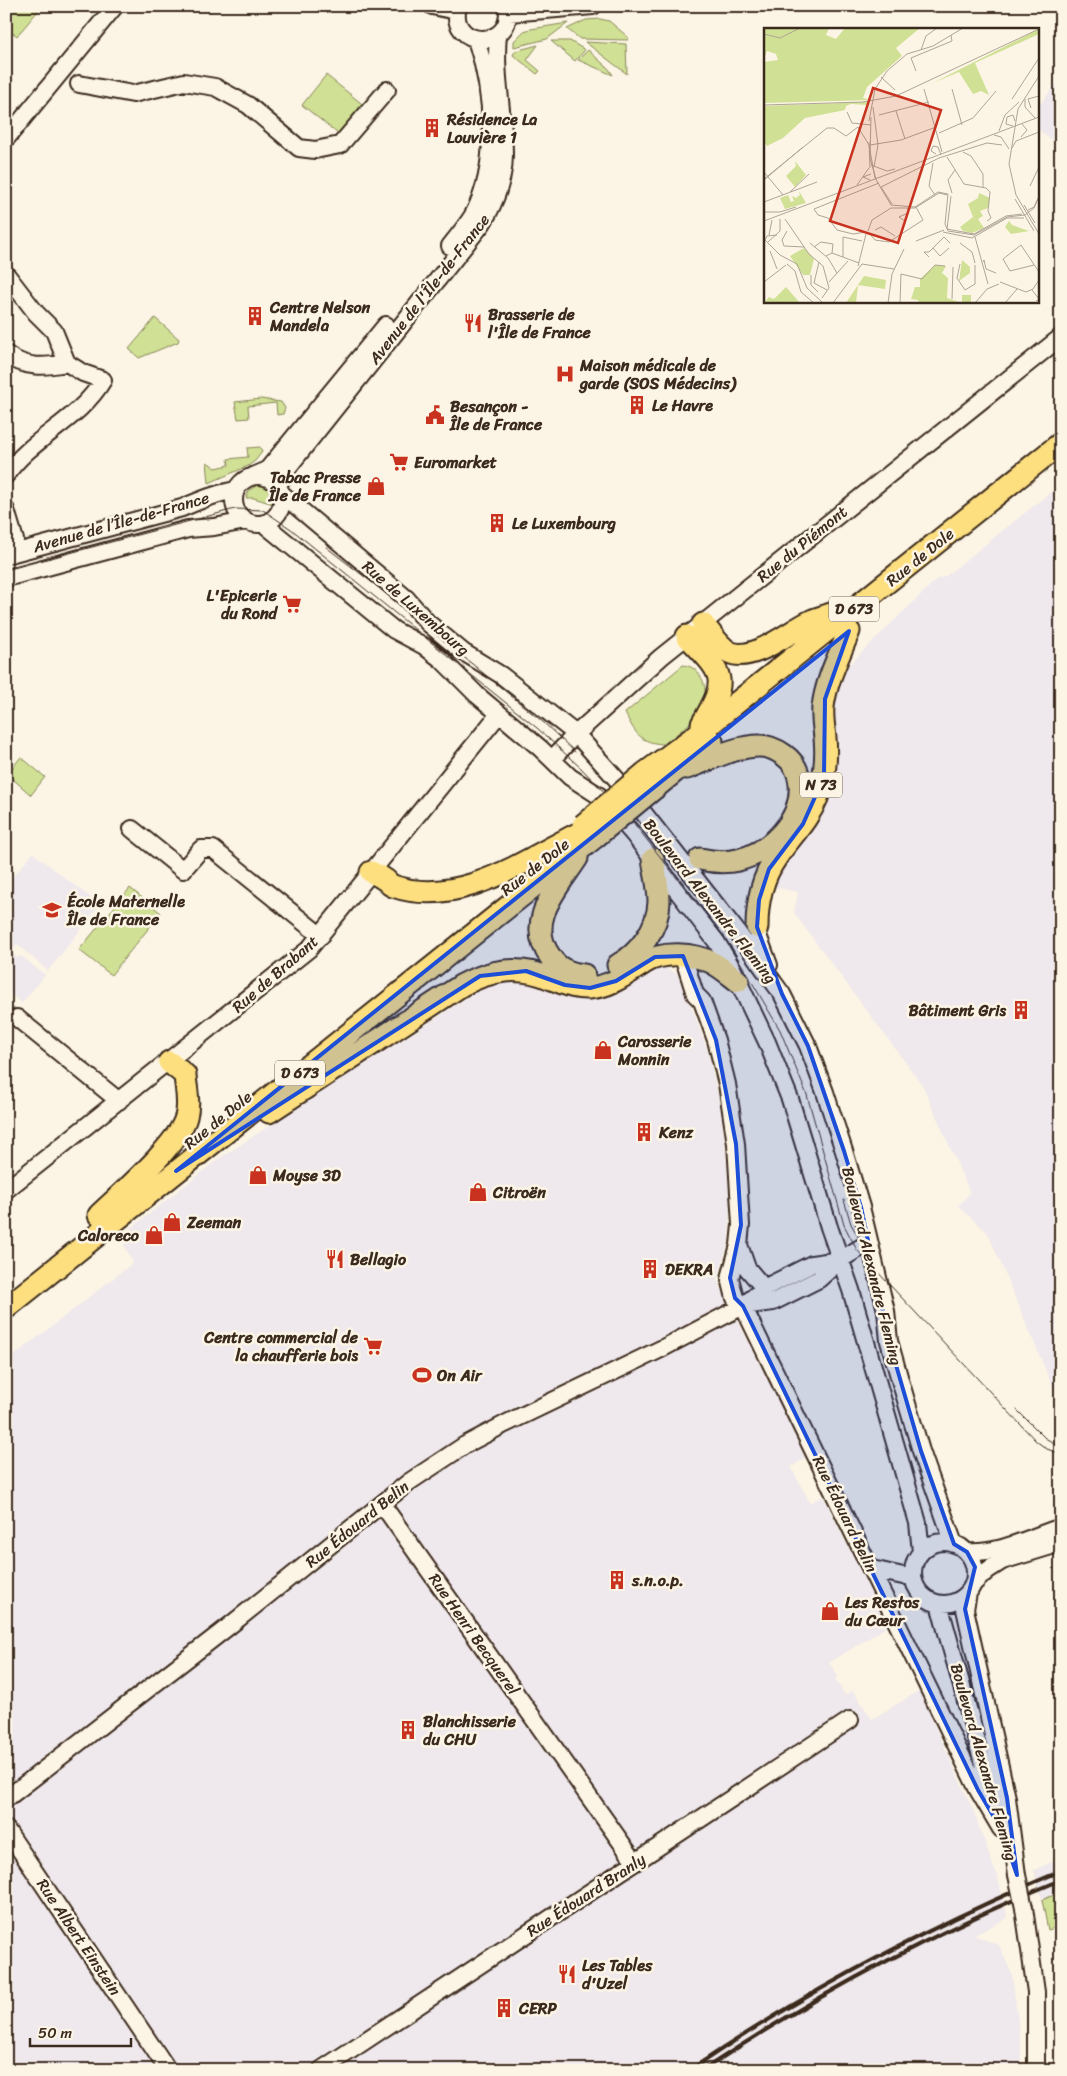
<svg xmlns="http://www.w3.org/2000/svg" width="1067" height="2076" font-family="Sriracha,sans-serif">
<rect width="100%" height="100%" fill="#fcf5e5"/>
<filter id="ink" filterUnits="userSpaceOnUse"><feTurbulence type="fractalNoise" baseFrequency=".02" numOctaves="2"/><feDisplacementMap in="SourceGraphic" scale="10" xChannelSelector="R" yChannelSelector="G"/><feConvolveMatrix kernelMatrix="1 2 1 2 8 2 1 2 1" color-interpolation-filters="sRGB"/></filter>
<g filter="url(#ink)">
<path fill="#efe8ec" d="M 1061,79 L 1061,148 L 1038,129 L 1038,106 Z
M 1061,484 L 1061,1385 L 1055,1392 L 988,1233 L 958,1206 L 970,1193 L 923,1086 L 794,913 L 798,892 L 773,887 L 784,865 L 795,854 L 834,779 L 834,701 L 848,666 L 937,579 L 946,576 Z
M 33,853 L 100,905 L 48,971 L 17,944 L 10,952 L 17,958 L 21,956 L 45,975 L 22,1003 L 6,991 L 6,885 Z
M 659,965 L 680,975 L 708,1052 L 722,1113 L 730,1196 L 729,1240 L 717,1280 L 807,1457 L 791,1467 L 810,1503 L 823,1496 L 888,1626 L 829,1663 L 838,1676 L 835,1679 L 845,1695 L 853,1691 L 872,1719 L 919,1691 L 974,1812 L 999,1882 L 1008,1918 L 974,1935 L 999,1945 L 1012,1974 L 1021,2045 L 1020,2070 L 6,2070 L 6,1362 L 133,1263 L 120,1237 L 217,1160 L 490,983 L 523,976 L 595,998 Z
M 1061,1858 L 1061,1892 L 1042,1900 L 1034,1870 Z"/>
<path fill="#d0e094" stroke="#868559" d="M 10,6 L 42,6 L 17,36 L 6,28 Z
M 600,19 L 609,21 L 628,37 L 628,40 L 580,39 L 567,29 L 586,20 Z
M 568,23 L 547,39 L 514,47 L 514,41 L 524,31 L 531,29 Z
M 551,41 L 570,41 L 585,50 L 575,61 Z
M 585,42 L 626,44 L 627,74 Z
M 538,45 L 527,60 L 540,71 L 537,74 L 513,55 L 515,51 Z
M 588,50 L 609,69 L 613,75 L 578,60 Z
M 326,75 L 366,107 L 342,137 L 302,105 Z
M 155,318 L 179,339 L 178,342 L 139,358 L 129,349 Z
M 261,399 L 281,402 L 285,408 L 283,414 L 277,415 L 276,403 L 248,406 L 249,418 L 238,419 L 235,402 Z
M 260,447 L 262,452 L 255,461 L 248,466 L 209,483 L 207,462 L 216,468 L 229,465 L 228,459 L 248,457 L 247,448 Z
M 258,485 C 269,485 275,493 273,504 L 254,498 L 246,498 L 249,490 Z
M 683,665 C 693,666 699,671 703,681 C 714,710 684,728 664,744 C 640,743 635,733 625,713 Z
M 21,757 L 45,777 L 31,795 L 7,774 Z
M 130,888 L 161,913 L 111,975 L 79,950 Z
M 1061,1892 L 1061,1926 L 1048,1930 L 1042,1900 Z"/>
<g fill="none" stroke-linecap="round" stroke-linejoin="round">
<g stroke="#3b2a1e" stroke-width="20">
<path id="minor" d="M 432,6 L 457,11
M 458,6 C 447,49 516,51 507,6
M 509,13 L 593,6
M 79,84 L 133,94 L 184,82 L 215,87 L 248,105 L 299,148 L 315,150 L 340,145 L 387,90
M 6,139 L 115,6
M 450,246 C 458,236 466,226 473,215 C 500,165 493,91 476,39
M 6,274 L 36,313 L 54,331 L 67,363 L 83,373 L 103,380 C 79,421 32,437 6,475
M 6,354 C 26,369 44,367 67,363
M234 500a24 24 0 1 1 48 0a24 24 0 1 1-48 0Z
M 253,476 L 267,470 L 386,325
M 278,485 L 290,465 L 482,224 C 495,203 504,180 504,155 C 504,115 494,75 498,35
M 283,495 L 407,599 L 428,623 L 463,652 L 501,675 L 576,734 L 620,783 L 735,929 L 782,994 L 808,1046 L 825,1092 L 844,1151 L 861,1207 L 886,1311 L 889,1341 L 900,1380 L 921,1451 L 954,1544
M 6,510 L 15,540
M 264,524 L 394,630 L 424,646 L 442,660 L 477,695 L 540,748 L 570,777 L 601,797 L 634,835 L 716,941 L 731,966 L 767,1042 L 790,1099 L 829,1227 L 851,1290 L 918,1523 L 921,1552
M 6,555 L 182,508 C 201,500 215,494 235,490
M 6,578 L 188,529 L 214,527 L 246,521
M 552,759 L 576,734 L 661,657 L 1061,337
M 132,829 L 183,870 L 201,849 L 213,849 L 321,936
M 757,927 L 759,938 L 769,965
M 683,956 L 695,994 L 702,1001 L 716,1040 L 727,1084 L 736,1144 L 741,1225 L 739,1245 L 730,1278 L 735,1298 L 743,1306 L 978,1790 L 1001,1829
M 17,1018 L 119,1101
M 6,1190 L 309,949 L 499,714
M 739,1245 L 747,1268 L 764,1288
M 743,1306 L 764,1288 L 812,1264 L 840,1260
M 382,1504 L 635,1862
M913 1573a31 31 0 1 1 62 0a31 31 0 1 1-62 0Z
M 967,1552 C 1001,1554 1030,1537 1061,1527
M 872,1569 L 903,1576 L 913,1576
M 973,1584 L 988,1570 L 1002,1561 L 1061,1543
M 968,1593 L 965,1609 L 1007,1798 L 1017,1875
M 939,1604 L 995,1806
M 6,1799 L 228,1627 L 409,1482 L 465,1445 L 505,1424 L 663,1348 L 743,1306 L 773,1302 L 819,1279 L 840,1260 L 868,1243
M 6,1829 L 168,2070
M 1024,1908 L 1036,1992 L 1036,2070
M 321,2070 L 850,1720"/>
</g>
<g stroke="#3b2a1e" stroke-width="25">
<path id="major" d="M 703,624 C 711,633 719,646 729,652 C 753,664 792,629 813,620 C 824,616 835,613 846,609
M 687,636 C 723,674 730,677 702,724
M 687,768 C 710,760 735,746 760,746 C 769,746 777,750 784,755 C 794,762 799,772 800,784 C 803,820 771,852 738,860 C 725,863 713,862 700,859
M 645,773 L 694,737 L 1061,443
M 656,787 L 712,741
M 577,858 C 557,889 524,922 551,958 C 558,969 572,974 584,975
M 371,872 C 375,874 380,876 384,879 C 388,881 388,884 393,886 C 456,908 521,863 575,835
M 757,927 C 757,902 762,878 776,858 C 790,837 807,822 817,798 C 825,778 827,759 825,738 C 824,727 822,718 823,707 C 826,681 839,656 849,631
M 618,965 C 640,953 658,928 659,902 C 659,888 655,873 653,859
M 269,1112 L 462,985 C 491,970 518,965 549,978 C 563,983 574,989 589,988 C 610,987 627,974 644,963 C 662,951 694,953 713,963 C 722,968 730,975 738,981
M 99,1215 C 121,1194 179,1144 186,1117 C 190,1103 186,1089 185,1075 L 169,1062
M 6,1308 L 594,838"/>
</g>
<use href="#minor" stroke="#fcf5e5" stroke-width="16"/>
<use href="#major" stroke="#fddf80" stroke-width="21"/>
<path stroke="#3b2a1e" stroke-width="1" d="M 326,547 L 383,591 L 543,722 L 575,752
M 6,570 L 235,509 L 263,510 L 291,529 L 537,728 L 582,769 L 632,821 L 732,948 L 780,1030 L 807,1095 L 844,1225 L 857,1250 L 1036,1441 L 1047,1449 L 1061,1454
M 844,1200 L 851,1224 L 866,1250
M 1017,1410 L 1045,1438 L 1061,1447"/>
<path stroke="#3b2a1e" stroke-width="4" d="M 690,2070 C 806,1992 931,1925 1061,1871
M 703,2070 C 816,1995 936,1931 1061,1880"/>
<g stroke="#3b2a1e" stroke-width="20" stroke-linecap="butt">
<path id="minor-bridge" d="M 1017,1875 L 1024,1908"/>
</g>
<g stroke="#3b2a1e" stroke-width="25" stroke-linecap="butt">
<path id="major-bridge" d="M 583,825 L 645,773
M 594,838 L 656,787"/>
</g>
<use href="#minor-bridge" stroke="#fcf5e5" stroke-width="16"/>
<use href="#major-bridge" stroke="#fddf80" stroke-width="21"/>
</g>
</g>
<path fill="#1d4ed8" fill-opacity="0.2" stroke="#1d4ed8" stroke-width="4" stroke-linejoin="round" d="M 849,631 L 825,699 L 824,777 L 803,824 L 769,869 L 759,900 L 757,927 L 782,994 L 808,1046 L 844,1151 L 861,1207 L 889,1341 L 921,1451 L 954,1544 L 967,1552 L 975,1567 L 965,1609 L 1007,1798 L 1017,1875 L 1001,1829 L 978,1790 L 743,1306 L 735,1298 L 730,1278 L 741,1225 L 736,1144 L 716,1040 L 683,956 L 655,957 L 616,981 L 590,988 L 565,985 L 526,971 L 480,976 L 176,1171 Z"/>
<defs>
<g id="building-bare" transform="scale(1.5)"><path d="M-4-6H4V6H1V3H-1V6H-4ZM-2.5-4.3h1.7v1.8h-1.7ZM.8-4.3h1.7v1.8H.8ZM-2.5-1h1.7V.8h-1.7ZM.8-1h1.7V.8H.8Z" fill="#c8321e" stroke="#fcf5e5" stroke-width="2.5" paint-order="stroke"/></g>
<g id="restaurant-bare" transform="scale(1.5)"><path d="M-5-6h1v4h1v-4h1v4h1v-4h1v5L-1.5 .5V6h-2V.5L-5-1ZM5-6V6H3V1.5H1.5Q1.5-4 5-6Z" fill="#c8321e" stroke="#fcf5e5" stroke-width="2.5" paint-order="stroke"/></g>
<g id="hospital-bare" transform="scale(1.5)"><path d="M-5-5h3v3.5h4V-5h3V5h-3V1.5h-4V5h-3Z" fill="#c8321e" stroke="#fcf5e5" stroke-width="2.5" paint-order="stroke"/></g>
<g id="civic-bare" transform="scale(1.5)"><path d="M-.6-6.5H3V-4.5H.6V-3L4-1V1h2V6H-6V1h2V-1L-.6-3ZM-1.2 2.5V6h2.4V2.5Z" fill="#c8321e" stroke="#fcf5e5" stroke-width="2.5" paint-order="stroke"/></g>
<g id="supermarket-bare" transform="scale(1.5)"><path d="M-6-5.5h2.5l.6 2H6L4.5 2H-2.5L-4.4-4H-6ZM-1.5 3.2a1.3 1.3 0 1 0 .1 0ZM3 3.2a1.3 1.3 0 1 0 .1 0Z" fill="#c8321e" stroke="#fcf5e5" stroke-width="2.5" paint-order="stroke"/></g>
<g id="shop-bare" transform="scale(1.5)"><path d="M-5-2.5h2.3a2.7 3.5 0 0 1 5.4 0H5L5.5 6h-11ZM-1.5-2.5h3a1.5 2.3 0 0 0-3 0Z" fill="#c8321e" stroke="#fcf5e5" stroke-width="2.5" paint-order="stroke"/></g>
<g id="school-bare" transform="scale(1.5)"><path d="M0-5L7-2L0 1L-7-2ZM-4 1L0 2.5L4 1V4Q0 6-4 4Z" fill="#c8321e" stroke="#fcf5e5" stroke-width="2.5" paint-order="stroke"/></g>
<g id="stadium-bare" transform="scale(1.5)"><path d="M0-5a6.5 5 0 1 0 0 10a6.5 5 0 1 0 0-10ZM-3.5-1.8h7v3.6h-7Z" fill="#c8321e" stroke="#fcf5e5" stroke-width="2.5" paint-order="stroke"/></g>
</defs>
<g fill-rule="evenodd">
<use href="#building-bare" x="432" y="128"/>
<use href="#building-bare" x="255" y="316"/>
<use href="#restaurant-bare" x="473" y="323"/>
<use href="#hospital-bare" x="565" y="374"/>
<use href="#building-bare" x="637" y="405"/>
<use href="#civic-bare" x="435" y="415"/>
<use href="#supermarket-bare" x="399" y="462"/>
<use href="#shop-bare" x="376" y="486"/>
<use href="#building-bare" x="497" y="523"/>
<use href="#supermarket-bare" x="292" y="604"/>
<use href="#school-bare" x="52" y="910"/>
<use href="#building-bare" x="1021" y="1010"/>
<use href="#shop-bare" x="603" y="1050"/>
<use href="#building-bare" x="644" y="1132"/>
<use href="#shop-bare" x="258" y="1175"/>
<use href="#shop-bare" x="478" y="1192"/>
<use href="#shop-bare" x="172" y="1222"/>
<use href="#shop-bare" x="154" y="1235"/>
<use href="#restaurant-bare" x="335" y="1259"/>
<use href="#building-bare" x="650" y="1269"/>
<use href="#supermarket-bare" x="373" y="1346"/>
<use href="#stadium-bare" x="422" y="1375"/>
<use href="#building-bare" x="617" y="1580"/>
<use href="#shop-bare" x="830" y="1611"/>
<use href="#building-bare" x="408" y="1730"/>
<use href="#restaurant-bare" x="567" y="1974"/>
<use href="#building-bare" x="504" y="2008"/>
</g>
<g text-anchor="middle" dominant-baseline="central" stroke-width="5" stroke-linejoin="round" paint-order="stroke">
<g fill="#fcf5e5" stroke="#75675a" stroke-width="1">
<rect x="829" y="596.5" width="50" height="25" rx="4"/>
<rect x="800" y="772.5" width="42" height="25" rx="4"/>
<rect x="275" y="1060.5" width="50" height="25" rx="4"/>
</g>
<g font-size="15" font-weight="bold" fill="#3b2a1e">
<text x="854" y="609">D 673</text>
<text x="821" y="785">N 73</text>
<text x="300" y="1073">D 673</text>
</g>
<g font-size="16" font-weight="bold" fill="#3b2a1e" stroke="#fcf5e5" text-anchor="start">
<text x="447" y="119">Résidence La<tspan x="447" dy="18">Louvière 1</tspan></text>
<text x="270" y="307">Centre Nelson<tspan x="270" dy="18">Mandela</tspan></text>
<text x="488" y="314">Brasserie de<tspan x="488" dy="18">l'Île de France</tspan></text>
<text x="580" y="365">Maison médicale de<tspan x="580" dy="18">garde (SOS Médecins)</tspan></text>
<text x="652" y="405">Le Havre</text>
<text x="450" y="406">Besançon -<tspan x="450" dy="18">Île de France</tspan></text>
<text x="414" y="462">Euromarket</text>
<text x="361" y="477" text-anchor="end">Tabac Presse<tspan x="361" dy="18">Île de France</tspan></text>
<text x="512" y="523">Le Luxembourg</text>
<text x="277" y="595" text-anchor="end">L'Epicerie<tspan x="277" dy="18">du Rond</tspan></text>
<text x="67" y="901">École Maternelle<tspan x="67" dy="18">Île de France</tspan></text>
<text x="1006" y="1010" text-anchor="end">Bâtiment Gris</text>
<text x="618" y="1041">Carosserie<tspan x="618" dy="18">Monnin</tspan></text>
<text x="659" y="1132">Kenz</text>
<text x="273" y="1175">Moyse 3D</text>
<text x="493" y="1192">Citroën</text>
<text x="187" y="1222">Zeeman</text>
<text x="139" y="1235" text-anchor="end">Caloreco</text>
<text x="350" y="1259">Bellagio</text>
<text x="665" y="1269">DEKRA</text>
<text x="358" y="1337" text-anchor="end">Centre commercial de<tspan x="358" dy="18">la chaufferie bois</tspan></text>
<text x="437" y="1375">On Air</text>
<text x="632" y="1580">s.n.o.p.</text>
<text x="845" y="1602">Les Restos<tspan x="845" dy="18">du Cœur</tspan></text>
<text x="423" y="1721">Blanchisserie<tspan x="423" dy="18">du CHU</tspan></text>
<text x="582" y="1965">Les Tables<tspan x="582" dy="18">d'Uzel</tspan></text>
<text x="519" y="2008">CERP</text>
</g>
<g font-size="16" fill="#3b2a1e" stroke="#fcf5e5">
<text transform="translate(429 289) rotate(-52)">Avenue de l'Île-de-France</text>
<text transform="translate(121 522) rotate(-16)">Avenue de l’Île-de-France</text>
<text transform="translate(802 544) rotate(-39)">Rue du Piémont</text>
<text transform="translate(920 557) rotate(-39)">Rue de Dole</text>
<text transform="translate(416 608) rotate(41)">Rue de Luxembourg</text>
<text transform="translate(535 867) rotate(-38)">Rue de Dole</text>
<text transform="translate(710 901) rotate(52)">Boulevard Alexandre Fleming</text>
<text transform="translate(275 974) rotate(-41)">Rue de Brabant</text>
<text transform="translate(218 1120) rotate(-39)">Rue de Dole</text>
<text transform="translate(872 1266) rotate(76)">Boulevard Alexandre Fleming</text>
<text transform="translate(845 1514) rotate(64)">Rue Édouard Belin</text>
<text transform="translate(357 1524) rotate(-39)">Rue Édouard Belin</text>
<text transform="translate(474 1634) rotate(55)">Rue Henri Becquerel</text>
<text transform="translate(984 1762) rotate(74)">Boulevard Alexandre Fleming</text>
<text transform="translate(586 1895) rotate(-33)">Rue Édouard Branly</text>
<text transform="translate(79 1937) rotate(56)">Rue Albert Einstein</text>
</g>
</g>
<g transform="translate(764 28)">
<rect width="275" height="275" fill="#fcf5e5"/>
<path d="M 0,0 L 65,0 L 62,7 L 72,11 L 81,0 L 156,0 L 132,20 L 138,28 L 103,59 L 99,70 L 107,72 L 0,75 L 0,34 L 14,32 L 12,26 L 3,23 L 0,31 ZM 275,1 L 275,6 L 211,35 L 225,67 L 217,63 L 209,66 L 195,44 L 169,55 ZM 103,74 L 103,77 L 87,76 L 82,78 L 81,82 L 41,90 L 19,110 L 3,118 L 0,114 L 0,78 ZM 31,133 L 42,147 L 31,159 L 22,148 L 32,138 ZM 35,163 L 42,175 L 21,181 L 16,170 L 24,167 L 27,174 L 30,173 L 28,168 L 32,170 L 36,167 ZM 215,165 L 226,170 L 224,180 L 216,183 L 219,188 L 214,191 L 220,200 L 208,205 L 199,203 L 196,199 L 209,189 L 204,176 L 214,170 ZM 245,193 L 248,197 L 265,203 L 247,206 L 241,199 ZM 40,220 L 50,231 L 46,247 L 39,247 L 26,228 ZM 198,232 L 206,239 L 206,245 L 195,253 ZM 171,237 L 182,238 L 178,245 L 184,250 L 183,270 L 198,275 L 198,267 L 207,267 L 207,275 L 155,275 L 154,272 L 147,271 L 151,259 L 156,259 L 156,251 ZM 100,248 L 122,252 L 121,261 L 94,257 L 92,275 L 82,275 ZM 22,259 L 36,275 L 0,275 L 5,269 L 10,271 Z" fill="#d0e094"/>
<path fill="none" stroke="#afa495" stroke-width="1" d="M 0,6 L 16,10 L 36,0M 157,22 L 162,8 L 173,0M 152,43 L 147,30 L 188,13 L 187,7M 275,48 L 254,81 L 245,136 L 252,167 L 275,206M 117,49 L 131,62M 160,61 L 178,124M 188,61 L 198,97M 248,71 L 275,30M 261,71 L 261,79 L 271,90M 0,77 L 99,74 L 132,68 L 275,1M 109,79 L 114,117 L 110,139M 267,80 L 264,71 L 275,68M 132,83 L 141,111M 83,84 L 88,95 L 107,97M 115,87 L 165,74M 107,89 L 106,130 L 112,151M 105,93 L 111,61 L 123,43 L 143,26 L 169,18 L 199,0M 249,98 L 242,96 L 243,89 L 249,87 L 251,93M 235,103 L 241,87 L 255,74M 175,105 L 209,90 L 232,63M 230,107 L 237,109 L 245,121M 257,109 L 263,102 L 258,96M 105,114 L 106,140M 106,117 L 137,112 L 172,99M 248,120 L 252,113 L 275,104M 199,124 L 207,128 L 219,146 L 219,159M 172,126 L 167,123 L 169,118 L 174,119 L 177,127M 183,129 L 200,156M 169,135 L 165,158 L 171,167M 107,137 L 123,143 L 131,141M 0,144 L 19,167M 0,151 L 63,100 L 70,100 L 82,108 L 94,99 L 105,117 L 111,150 L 127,177 L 151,179 L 174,164 L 184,166 L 181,196 L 184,203 L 210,207 L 243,189 L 261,187 L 270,180 L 275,169M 0,152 L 39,119M 106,152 L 99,149 L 107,146M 200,156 L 222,160 L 226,164 L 224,183 L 227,190 L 223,193M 93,157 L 105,140M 266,158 L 275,139M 117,159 L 175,130 L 223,115 L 238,117M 117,159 L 128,176M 26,164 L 45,146M 188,165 L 184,152 L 191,142M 251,171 L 270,203M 0,174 L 53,154M 260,177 L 271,195M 264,182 L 270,179 L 275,168M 0,184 L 16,184 L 32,179M 21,191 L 45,226 L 59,238 L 65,260 L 58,270M 0,193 L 275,89M 141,193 L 135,189 L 144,185 L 144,180M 183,201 L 210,206 L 242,188 L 258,186M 183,201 L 187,168M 111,202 L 117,199 L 131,208M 23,203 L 18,212 L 20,218 L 40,219M 104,203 L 108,192 L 127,180 L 151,180 L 175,165 L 183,167M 102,204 L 89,206 L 73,202 L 64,190 L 54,187 L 50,181 L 115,155M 179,204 L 208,210 L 243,190 L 260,190M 105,205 L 111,212 L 125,214 L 159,192 L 152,179M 5,207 L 8,192M 13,207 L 3,208 L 1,212 L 16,227 L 33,236 L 43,260 L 59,275M 211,209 L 224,256M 152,213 L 180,202M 4,214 L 16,203 L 16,191M 46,215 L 64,230 L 73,245M 196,215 L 208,224 L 211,235M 50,219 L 57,214 L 69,216 L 68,225M 169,220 L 176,228 L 185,220M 6,223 L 13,241M 62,228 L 68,225 L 95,235M 79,229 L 79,209 L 98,213M 165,229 L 160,224 L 165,224 L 180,209 L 186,215M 55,234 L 50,255 L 63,262M 219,234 L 220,232 L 222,241 L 232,245M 23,236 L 31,243 L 37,264 L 50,275M 196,236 L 193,250 L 201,262 L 211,256M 211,237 L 211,256M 270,237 L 246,243 L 239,231 L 257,217 L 275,244M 94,238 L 102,206M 47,247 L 47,257 L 54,264M 0,254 L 22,237M 65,254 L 84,233M 236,254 L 262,264 L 269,261 L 275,252M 268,262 L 275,271 L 272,273M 188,271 L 189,239M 69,275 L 98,236 L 130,241M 124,275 L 128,246 L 140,221M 136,275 L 137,246 L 158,251 L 171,237 L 181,238M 211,275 L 223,261 L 235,256M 241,275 L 253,261"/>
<path fill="#c8321e" fill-opacity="0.15" stroke="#c8321e" stroke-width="2.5" d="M 109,60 L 177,82 L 134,215 L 66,193 Z"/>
<rect width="275" height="275" fill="none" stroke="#3b2a1e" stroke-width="2.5"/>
</g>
<rect width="1067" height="2076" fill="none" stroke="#fcf5e5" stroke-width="25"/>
<rect x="12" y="12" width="1042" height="2051" fill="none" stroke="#3b2a1e" stroke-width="2" filter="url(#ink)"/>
<path d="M30 2038v8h101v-8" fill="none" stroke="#3b2a1e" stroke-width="2.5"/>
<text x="38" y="2038" font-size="15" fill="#3b2a1e" stroke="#fcf5e5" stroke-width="4" paint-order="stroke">50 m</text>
</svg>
